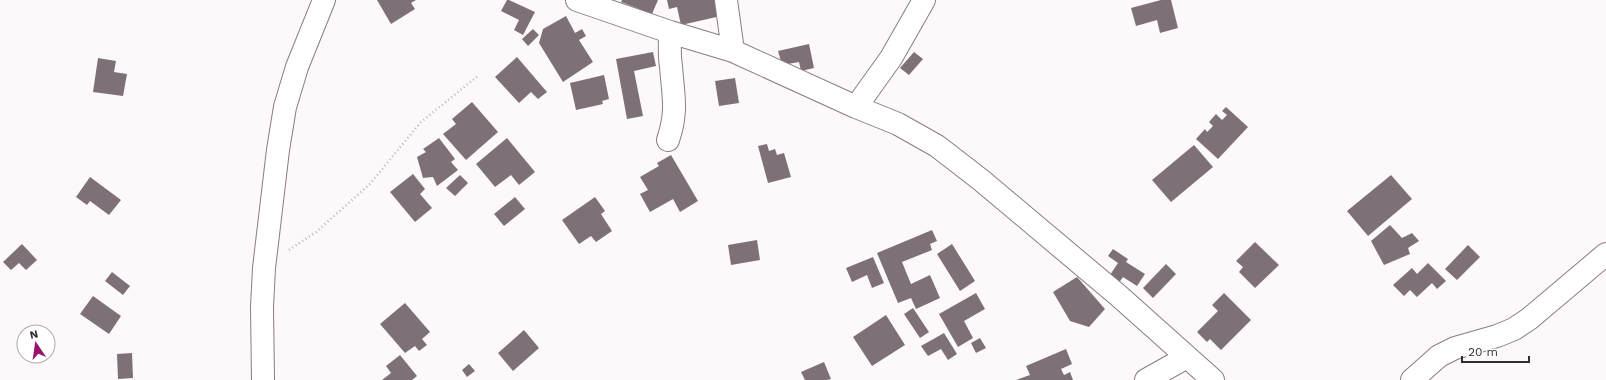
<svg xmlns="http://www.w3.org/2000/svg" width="1606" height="380" font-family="'Work Sans',sans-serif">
<rect width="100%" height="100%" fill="#fdf8fa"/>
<path fill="#7d7177" d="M 377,0 L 416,0 L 411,3 L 415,9 L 391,24 Z
M 507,0 L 509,0 L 535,12 L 523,35 L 514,30 L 519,20 L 501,11 Z
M 622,0 L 658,0 L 652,14 L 621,2 Z
M 667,0 L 717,0 L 721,16 L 681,25 L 677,7 L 669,9 Z
M 1161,0 L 1171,0 L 1178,28 L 1160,33 L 1157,20 L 1136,26 L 1131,8 Z
M 566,16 L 575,33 L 582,29 L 586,36 L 579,40 L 593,62 L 563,82 L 539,43 L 543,29 Z
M 533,29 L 539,35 L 528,46 L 522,39 Z
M 809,44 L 814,68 L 801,71 L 799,62 L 782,65 L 778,51 Z
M 653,52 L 656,66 L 634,71 L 643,116 L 627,119 L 616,59 Z
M 914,52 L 923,59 L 909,75 L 900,68 Z
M 517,57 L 547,92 L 538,99 L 531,92 L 519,103 L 495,77 Z
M 98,58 L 116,61 L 114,72 L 127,74 L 123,96 L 93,92 Z
M 604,75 L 609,99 L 602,101 L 603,104 L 576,110 L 570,83 Z
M 735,78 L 739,103 L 719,106 L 715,81 Z
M 472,102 L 498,132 L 466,160 L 443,134 L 456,124 L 452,119 Z
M 1226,107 L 1248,127 L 1218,159 L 1196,139 L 1205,129 L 1207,132 L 1213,126 L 1209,122 L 1216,114 L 1222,120 L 1227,115 L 1222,111 Z
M 439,138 L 455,159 L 451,162 L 458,170 L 437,186 L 433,177 L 423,178 L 417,157 L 426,152 L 423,149 Z
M 507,138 L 535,172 L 519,185 L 511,175 L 495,187 L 476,164 Z
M 767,144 L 769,151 L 775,149 L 777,155 L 784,153 L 791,177 L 768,183 L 758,146 Z
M 1194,145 L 1213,167 L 1171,202 L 1152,180 Z
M 671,155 L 698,201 L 680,212 L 673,199 L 650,212 L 640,194 L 648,190 L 640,177 L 659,166 L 657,163 Z
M 413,174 L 425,189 L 420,194 L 432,208 L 415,222 L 390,192 Z
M 460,175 L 468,183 L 455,196 L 446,188 Z
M 1391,175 L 1412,199 L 1368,236 L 1347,211 Z
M 90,177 L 121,200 L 109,215 L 90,201 L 87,205 L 76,197 Z
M 515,197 L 525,209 L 504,226 L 494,214 Z
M 595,197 L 605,211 L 601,214 L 612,231 L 596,242 L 591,236 L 579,244 L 562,220 Z
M 1390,225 L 1402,238 L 1412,233 L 1419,241 L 1408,248 L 1410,254 L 1384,265 L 1371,241 Z
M 932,230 L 937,241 L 930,244 L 932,250 L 902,262 L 911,284 L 930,275 L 940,298 L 916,309 L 911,298 L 898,303 L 877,253 Z
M 757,240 L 760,260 L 731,265 L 728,245 Z
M 1255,242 L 1279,265 L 1255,288 L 1239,272 L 1243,267 L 1236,261 Z
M 22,244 L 37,260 L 26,270 L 19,263 L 11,270 L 3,262 Z
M 952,244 L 975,281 L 960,291 L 937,254 Z
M 1468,245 L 1480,257 L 1457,280 L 1445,269 Z
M 1113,249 L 1128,259 L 1126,262 L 1145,274 L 1137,286 L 1123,277 L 1118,284 L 1108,278 L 1118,263 L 1108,256 Z
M 873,257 L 884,283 L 872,288 L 867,275 L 852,282 L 846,268 Z
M 1428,263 L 1446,281 L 1437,289 L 1432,283 L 1417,297 L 1410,290 L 1404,296 L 1393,285 L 1412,268 L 1417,274 Z
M 1166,264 L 1176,274 L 1153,298 L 1143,288 Z
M 112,272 L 130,286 L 123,295 L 105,281 Z
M 1077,277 L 1105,309 L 1089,327 L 1070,321 L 1053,292 Z
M 976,293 L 985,309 L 964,321 L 973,338 L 958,347 L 939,314 Z
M 1224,293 L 1251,320 L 1221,350 L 1210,339 L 1207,342 L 1197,332 L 1218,311 L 1212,305 Z
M 93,296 L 121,316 L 109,334 L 80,314 Z
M 405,303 L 430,332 L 422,339 L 427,345 L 419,351 L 415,346 L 405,353 L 380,324 Z
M 913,308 L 929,332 L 920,338 L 904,314 Z
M 886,315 L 905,345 L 872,366 L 853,337 Z
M 524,330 L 539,348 L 513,371 L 498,353 Z
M 944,333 L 957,354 L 948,360 L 941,349 L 928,356 L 921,346 Z
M 980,338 L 986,348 L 976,353 L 971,343 Z
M 1066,349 L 1072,364 L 1061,369 L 1064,375 L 1070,372 L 1073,380 L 1016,380 L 1030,375 L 1026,366 Z
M 132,353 L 133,378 L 118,379 L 117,354 Z
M 400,355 L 417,376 L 412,380 L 382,380 L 391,373 L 386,366 Z
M 824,362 L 831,379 L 827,380 L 805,380 L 801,372 Z
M 469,364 L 475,371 L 467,377 L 462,370 Z"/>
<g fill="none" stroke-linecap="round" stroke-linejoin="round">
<g stroke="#897d83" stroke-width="24">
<path id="street" d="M 577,0 L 670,32 L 733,51 L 856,107 L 898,124 L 937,146 L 981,180 L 1119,296 L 1213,380
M 726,0 L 733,51
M 856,107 L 891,58 L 924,0
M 668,140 C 678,111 673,95 671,66 C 669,55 670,43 670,32
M 263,380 L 262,307 L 264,268 L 278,150 L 285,107 L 297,67 L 324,0
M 1146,380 L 1187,357
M 1412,380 L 1439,356 L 1455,348 L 1497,336 L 1514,329 L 1529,319 L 1606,254"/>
</g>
<path stroke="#bdb8bb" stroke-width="2.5" stroke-dasharray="1 3" stroke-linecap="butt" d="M 289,250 L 316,232 L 369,185 L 421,122 L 479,75"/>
<use href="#street" stroke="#fff" stroke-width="22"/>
</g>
<g transform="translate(36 344) rotate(347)"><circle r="19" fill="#ffffff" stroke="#adabac"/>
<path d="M0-3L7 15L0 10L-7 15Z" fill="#96146c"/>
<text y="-6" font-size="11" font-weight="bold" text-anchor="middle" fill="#322d30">N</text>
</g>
<path d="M1462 356v6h67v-6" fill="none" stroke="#322d30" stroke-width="2"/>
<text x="1468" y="356" font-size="12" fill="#322d30" stroke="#ffffff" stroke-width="3" paint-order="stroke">20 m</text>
</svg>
